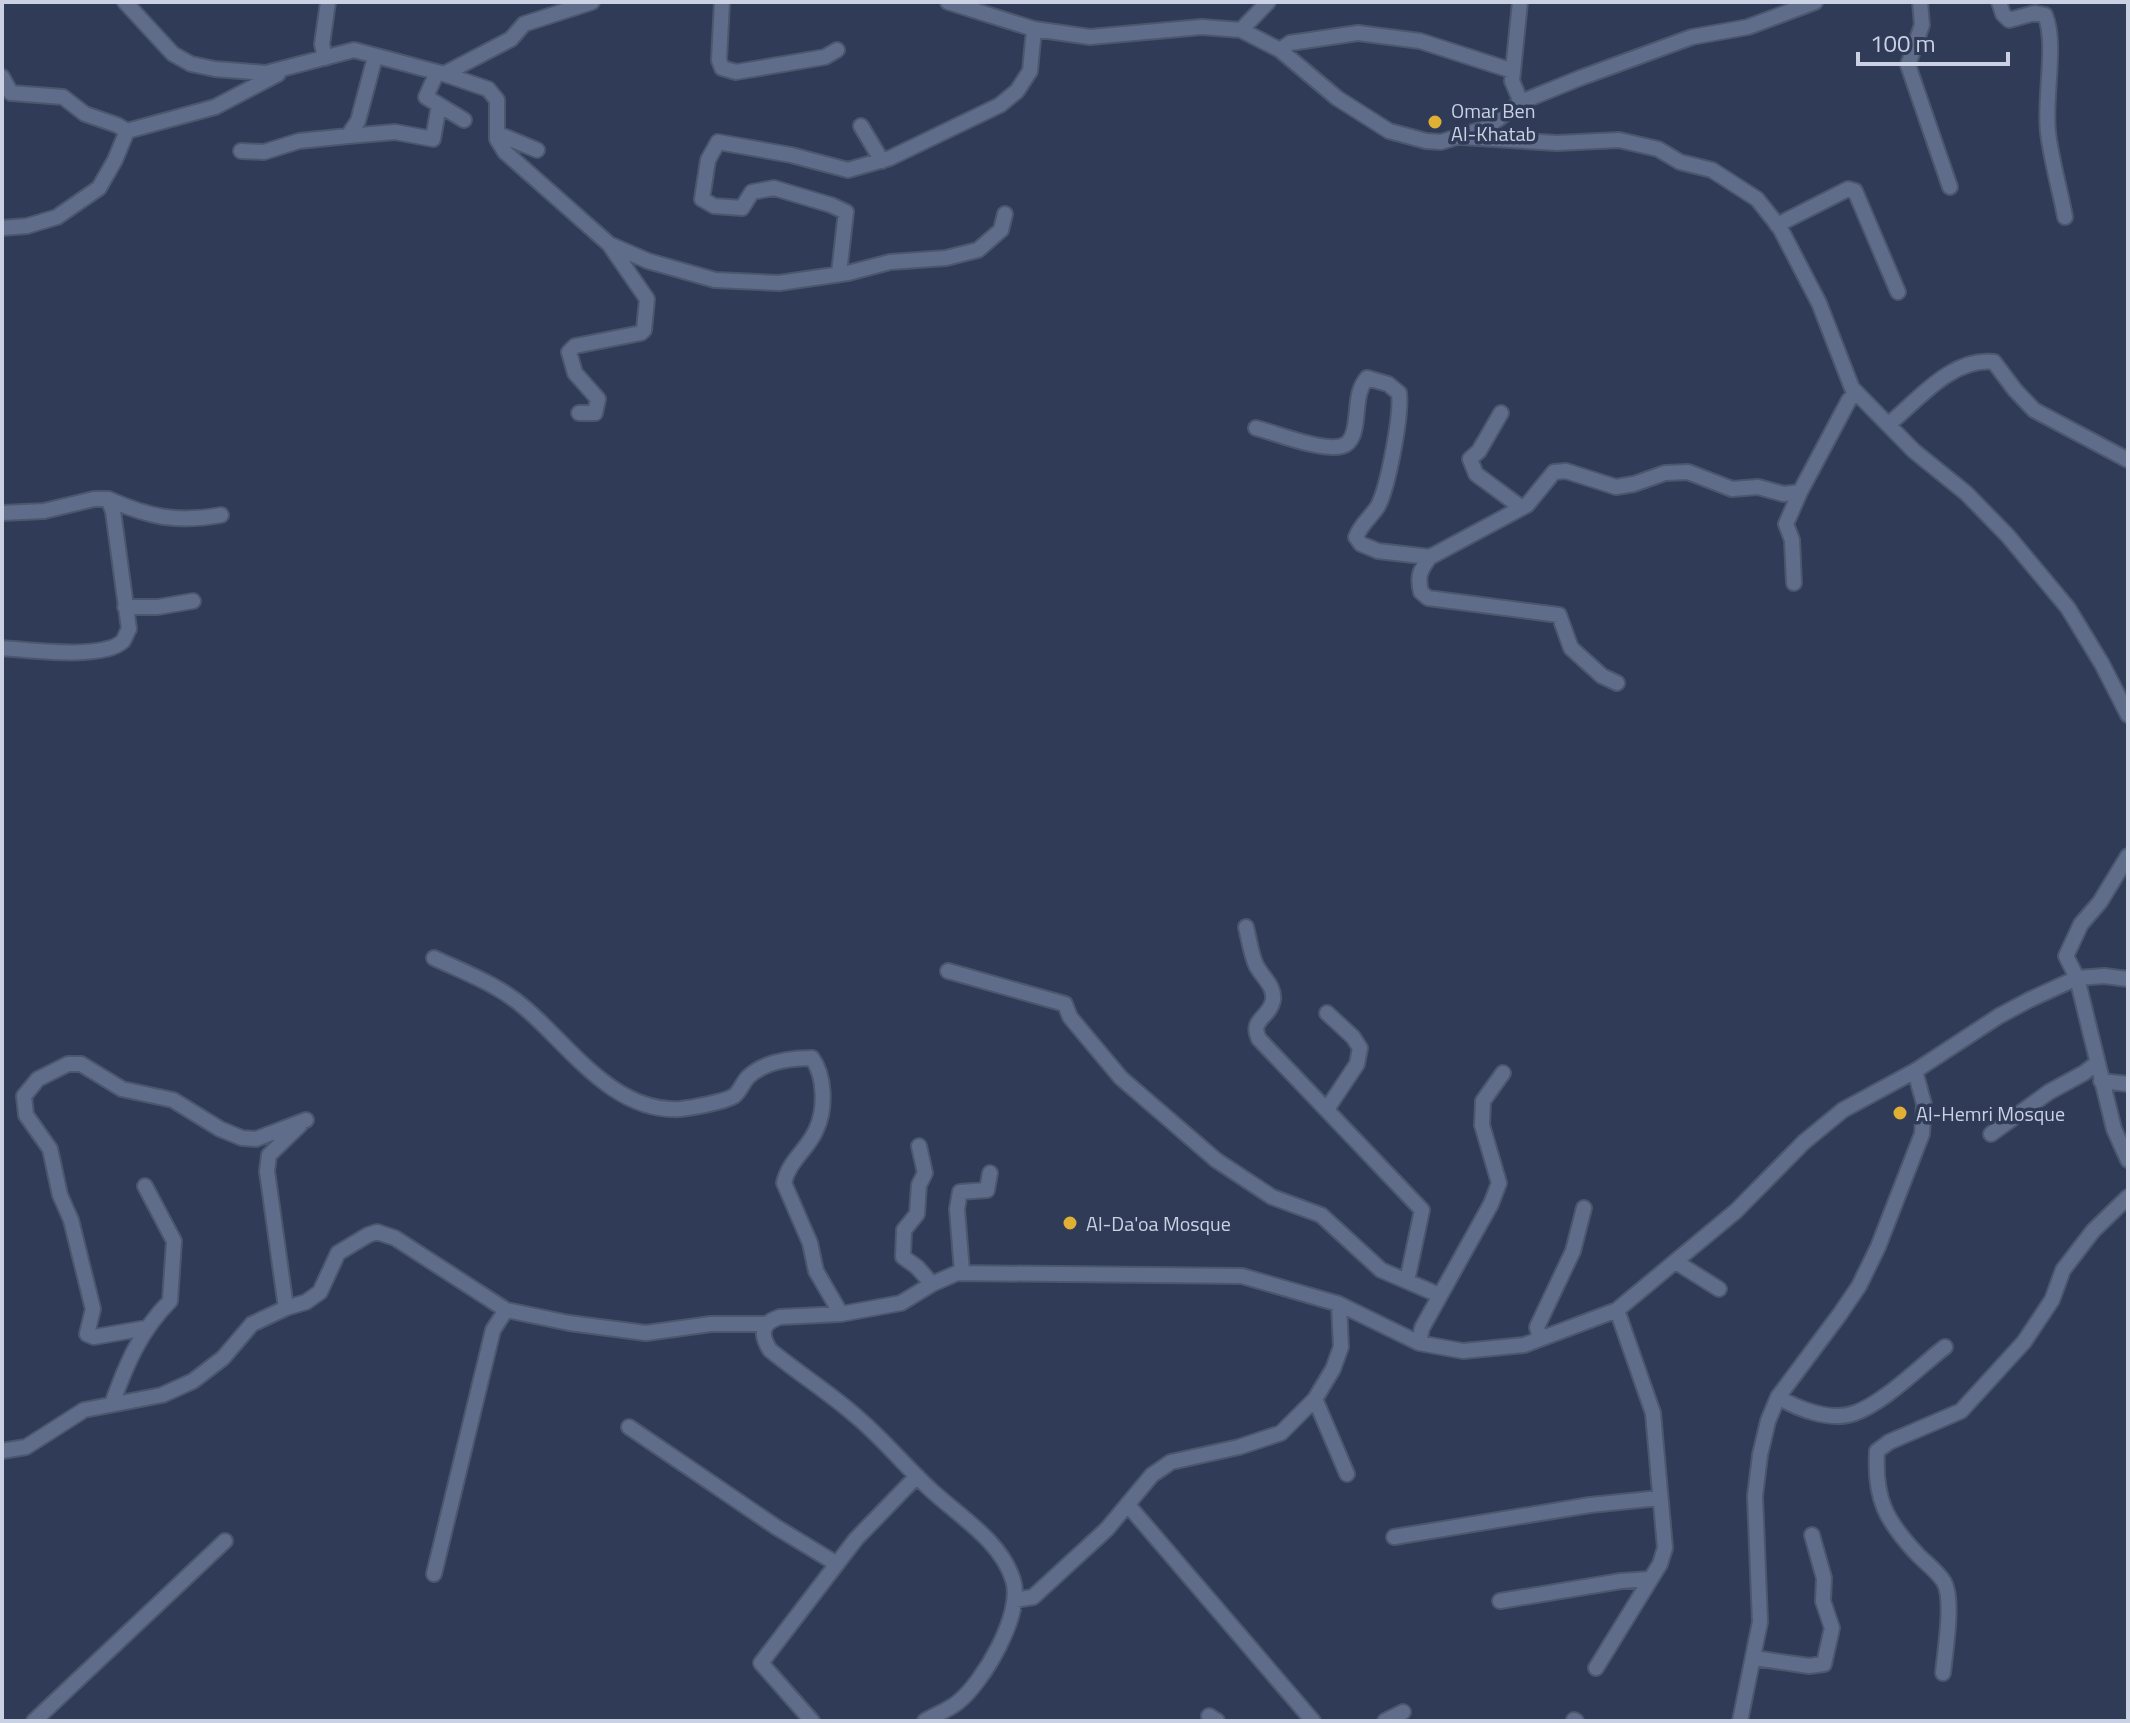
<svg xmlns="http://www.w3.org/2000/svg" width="2130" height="1723" font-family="'Titillium Web',sans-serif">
<rect width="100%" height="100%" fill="#2f3b57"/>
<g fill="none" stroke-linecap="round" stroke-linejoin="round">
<g stroke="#4c566d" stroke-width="18">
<path id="minor" d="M 125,2 L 173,54 L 191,64 L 215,69 L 266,73 L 354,50 L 444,74 L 511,39 L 524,24 L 592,2
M 722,2 L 719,60 L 722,68 L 736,72 L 825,57 L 837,50
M 948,2 L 1034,29 L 1090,37 L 1202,27 L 1241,30 L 1280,50 L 1337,98 L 1389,131 L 1426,141 L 1441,142 L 1486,128 L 1521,102 L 1580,78 L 1692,37 L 1748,27 L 1815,2
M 1520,2 L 1512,81 L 1521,102
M 1920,2 L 1922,25 L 1908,65 L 1950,187
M 1999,2 L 2003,14 L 2009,20 L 2035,13 L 2045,15 C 2057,43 2044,97 2048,132 C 2051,160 2060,189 2065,217
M 1241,30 L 1268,2
M 1280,50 L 1290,43 L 1358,33 L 1420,41 L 1513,71
M 325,58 L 322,44 L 328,2
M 437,72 L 426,97 L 464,120
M 444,74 L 488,89 L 497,100 L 497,139 L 505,152 L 609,244 L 647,299 L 644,330 L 641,333 L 575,346 L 569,352 L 575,373 L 598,399 L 595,413 L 579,413
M 2,77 L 11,93 L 63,97 L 85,114 L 117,125 L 127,131 L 215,107 L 278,74
M 861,126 L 882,161
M 498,134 L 537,150
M 348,136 L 395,132 L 433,139 L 439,105
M 1462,137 L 1557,143 L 1619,140 L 1658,149 L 1680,162 L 1712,170 L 1757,199 L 1780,228 L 1819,303 L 1852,388 L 1914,451 L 1966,493 L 2008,536 L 2068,608 L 2102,664 L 2128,715
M 241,151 L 264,152 L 299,141 L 348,136 L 358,121 L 375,57
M 1777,225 L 1848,189 L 1855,191 L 1898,292
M 2,228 L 27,226 L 57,217 L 99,188 L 115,160 L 127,131
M 611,245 L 648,261 L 715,280 L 779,283 L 848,273 L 890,262 L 946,258 L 978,250 L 1001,230 L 1005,214
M 839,273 L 846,212 L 831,205 L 774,188 L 752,192 L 742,208 L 714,206 L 702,199 L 708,160 L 718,142 L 791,155 L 848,170 L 890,158 L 1000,105 L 1017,91 L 1030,71 L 1034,29
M 1501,413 L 1479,451 L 1470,459 L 1476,474 L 1522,508
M 1889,424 C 1918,400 1952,357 1994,362 L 2015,390 L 2034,410 L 2128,460
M 1256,428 C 1276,433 1323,452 1342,446 C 1353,443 1355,429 1356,419 C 1358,404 1357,390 1367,378 L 1388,384 L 1399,393 C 1402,414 1388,487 1378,506 C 1371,517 1361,524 1356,537 L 1361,544 L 1378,551 L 1430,557 L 1527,505 L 1554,472 L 1566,471 L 1616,487 L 1634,484 L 1665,473 L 1688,472 L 1732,489 L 1758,487 L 1784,494 L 1800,492 L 1849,400 L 1856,393
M 108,499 C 149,517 176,523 221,515
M 2,513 L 44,511 L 94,499 L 108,499 L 113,511 L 129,629 C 128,630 124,640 123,641 C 104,660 28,650 2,648
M 1430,557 C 1420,570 1417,576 1421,592 L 1428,598 L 1559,615 L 1571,648 L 1602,676 L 1617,683
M 1794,583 L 1792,540 L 1786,524 L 1800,492
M 125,607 L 158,607 L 193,601
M 2128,856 L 2100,902 L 2081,924 L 2066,956 L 2077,978 L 2114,1129 L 2128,1160
M 1246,927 C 1249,939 1251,954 1256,965 C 1262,977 1275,986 1273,1000 C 1270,1018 1249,1019 1259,1039 L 1422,1210 L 1407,1281
M 434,958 C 464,972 499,985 525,1008 C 570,1046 613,1113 680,1109 C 691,1108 724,1102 734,1096 C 740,1092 743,1082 748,1077 C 764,1062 790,1058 812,1058 C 825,1076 826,1109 816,1130 C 808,1149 788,1162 784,1183 L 810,1243 L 816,1271 L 841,1314
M 948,971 L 1065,1004 L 1070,1017 L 1121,1078 L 1216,1160 L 1272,1197 L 1321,1215 L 1381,1270 L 1439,1295
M 2101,1081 L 2128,1084
M 1327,1109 L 1357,1064 L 1360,1048 L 1353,1037 L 1327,1013
M 1991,1134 L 2049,1092 L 2084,1073 L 2097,1063
M 919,1146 L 925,1173 L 919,1185 L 917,1214 L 904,1230 L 903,1257 L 917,1267 L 932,1284
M 1676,1262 L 1719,1289
M 962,1272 L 957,1209 L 960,1192 L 987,1190 L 990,1173
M 286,1308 L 267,1171 L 269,1155 L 300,1125
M 146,1328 L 94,1337 L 87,1334 L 93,1309 L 71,1220 L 60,1195 L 50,1149 L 26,1115 L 24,1096 L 38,1079 L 68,1064 L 81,1064 L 122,1089 L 173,1100 L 220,1129 L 242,1138 L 256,1139 L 306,1120
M 1540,1339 L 1537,1327 L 1573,1251 L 1584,1208
M 1419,1343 L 1422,1328 L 1491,1204 L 1499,1183 L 1482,1125 L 1483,1101 L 1503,1073
M 1778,1397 C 1798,1409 1831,1422 1855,1413 C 1885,1402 1919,1367 1945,1347
M 1315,1399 L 1347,1474
M 112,1404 C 126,1365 140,1331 170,1301 L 174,1241 L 145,1186
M 629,1427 L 776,1527 L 837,1564
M 2,1451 L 26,1447 L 84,1410 L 162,1395 L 193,1381 L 223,1358 L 252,1324 L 286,1308 L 306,1302 L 320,1292 L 338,1253 L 368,1235 L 377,1232 L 395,1238 L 506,1310 L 569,1323 L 646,1333 L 711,1324 L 765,1324
M 1128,1505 L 1313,1721
M 1394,1537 L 1590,1505 L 1660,1498
M 434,1574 L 493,1330 L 506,1310
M 1015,1600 L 1033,1597 L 1107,1529 L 1152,1475 L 1171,1462 L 1239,1447 L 1281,1433 L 1315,1399 L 1333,1369 L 1341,1347 L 1339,1304
M 1500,1601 L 1621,1581 L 1650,1579
M 1754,1658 L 1809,1666 L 1824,1664 L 1832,1628 L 1823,1601 L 1824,1578 L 1812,1535
M 1596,1668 L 1660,1564 L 1665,1548 L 1653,1413 L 1617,1310
M 1943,1673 C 1945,1652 1954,1599 1944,1582 C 1938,1572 1926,1563 1918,1555 C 1886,1521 1874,1499 1877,1451 L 1889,1442 L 1961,1411 L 2024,1342 L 2052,1300 L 2063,1270 L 2093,1231 L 2128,1197
M 1209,1716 L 1217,1721
M 1574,1720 L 1576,1721
M 34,1721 L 225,1541
M 812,1721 L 761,1663 L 856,1539 L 917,1476
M 925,1721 C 935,1715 948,1710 957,1703 C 983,1683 1024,1613 1013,1580 C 1001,1541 959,1516 931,1490 C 906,1467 884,1440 857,1417 C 830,1393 798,1373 770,1350 C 760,1334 761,1323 780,1317 L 841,1314 L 901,1303 L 932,1284 L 957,1273 L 1242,1276 L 1339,1304 L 1419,1343 L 1463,1351 L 1524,1345 L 1617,1310 L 1736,1211 L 1804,1142 L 1843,1110 L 1915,1071 L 1999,1016 L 2031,999 L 2077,978 L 2104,976 L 2128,979
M 1385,1721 L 1403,1712
M 1740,1721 L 1760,1622 L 1755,1496 L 1760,1455 L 1768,1421 L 1778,1397 L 1840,1314 L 1859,1286 L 1878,1247 L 1922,1134 L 1924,1104 L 1915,1071"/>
</g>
<use href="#minor" stroke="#5f6d8b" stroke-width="14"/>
</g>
<g fill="#e0b034" stroke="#2f3b57" stroke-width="3">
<circle cx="1435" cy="122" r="8"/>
<circle cx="1900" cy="1113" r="8"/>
<circle cx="1070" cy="1223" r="8"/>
</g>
<g text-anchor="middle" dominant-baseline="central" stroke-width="7" stroke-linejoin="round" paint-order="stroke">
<g font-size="20" fill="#c9d1e3" stroke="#2f3b57" text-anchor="start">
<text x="1451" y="110">Omar Ben<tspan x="1451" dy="23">Al-Khatab</tspan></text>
<text x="1916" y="1113">Al-Hemri Mosque</text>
<text x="1086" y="1223">Al-Da'oa Mosque</text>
</g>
</g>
<rect width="2130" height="1723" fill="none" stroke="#c9d1e3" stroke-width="8"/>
<path d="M1858 52v12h150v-12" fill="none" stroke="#c9d1e3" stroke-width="4"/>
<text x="1870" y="52" font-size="24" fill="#c9d1e3" stroke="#2f3b57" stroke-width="6" paint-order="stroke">100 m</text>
</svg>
